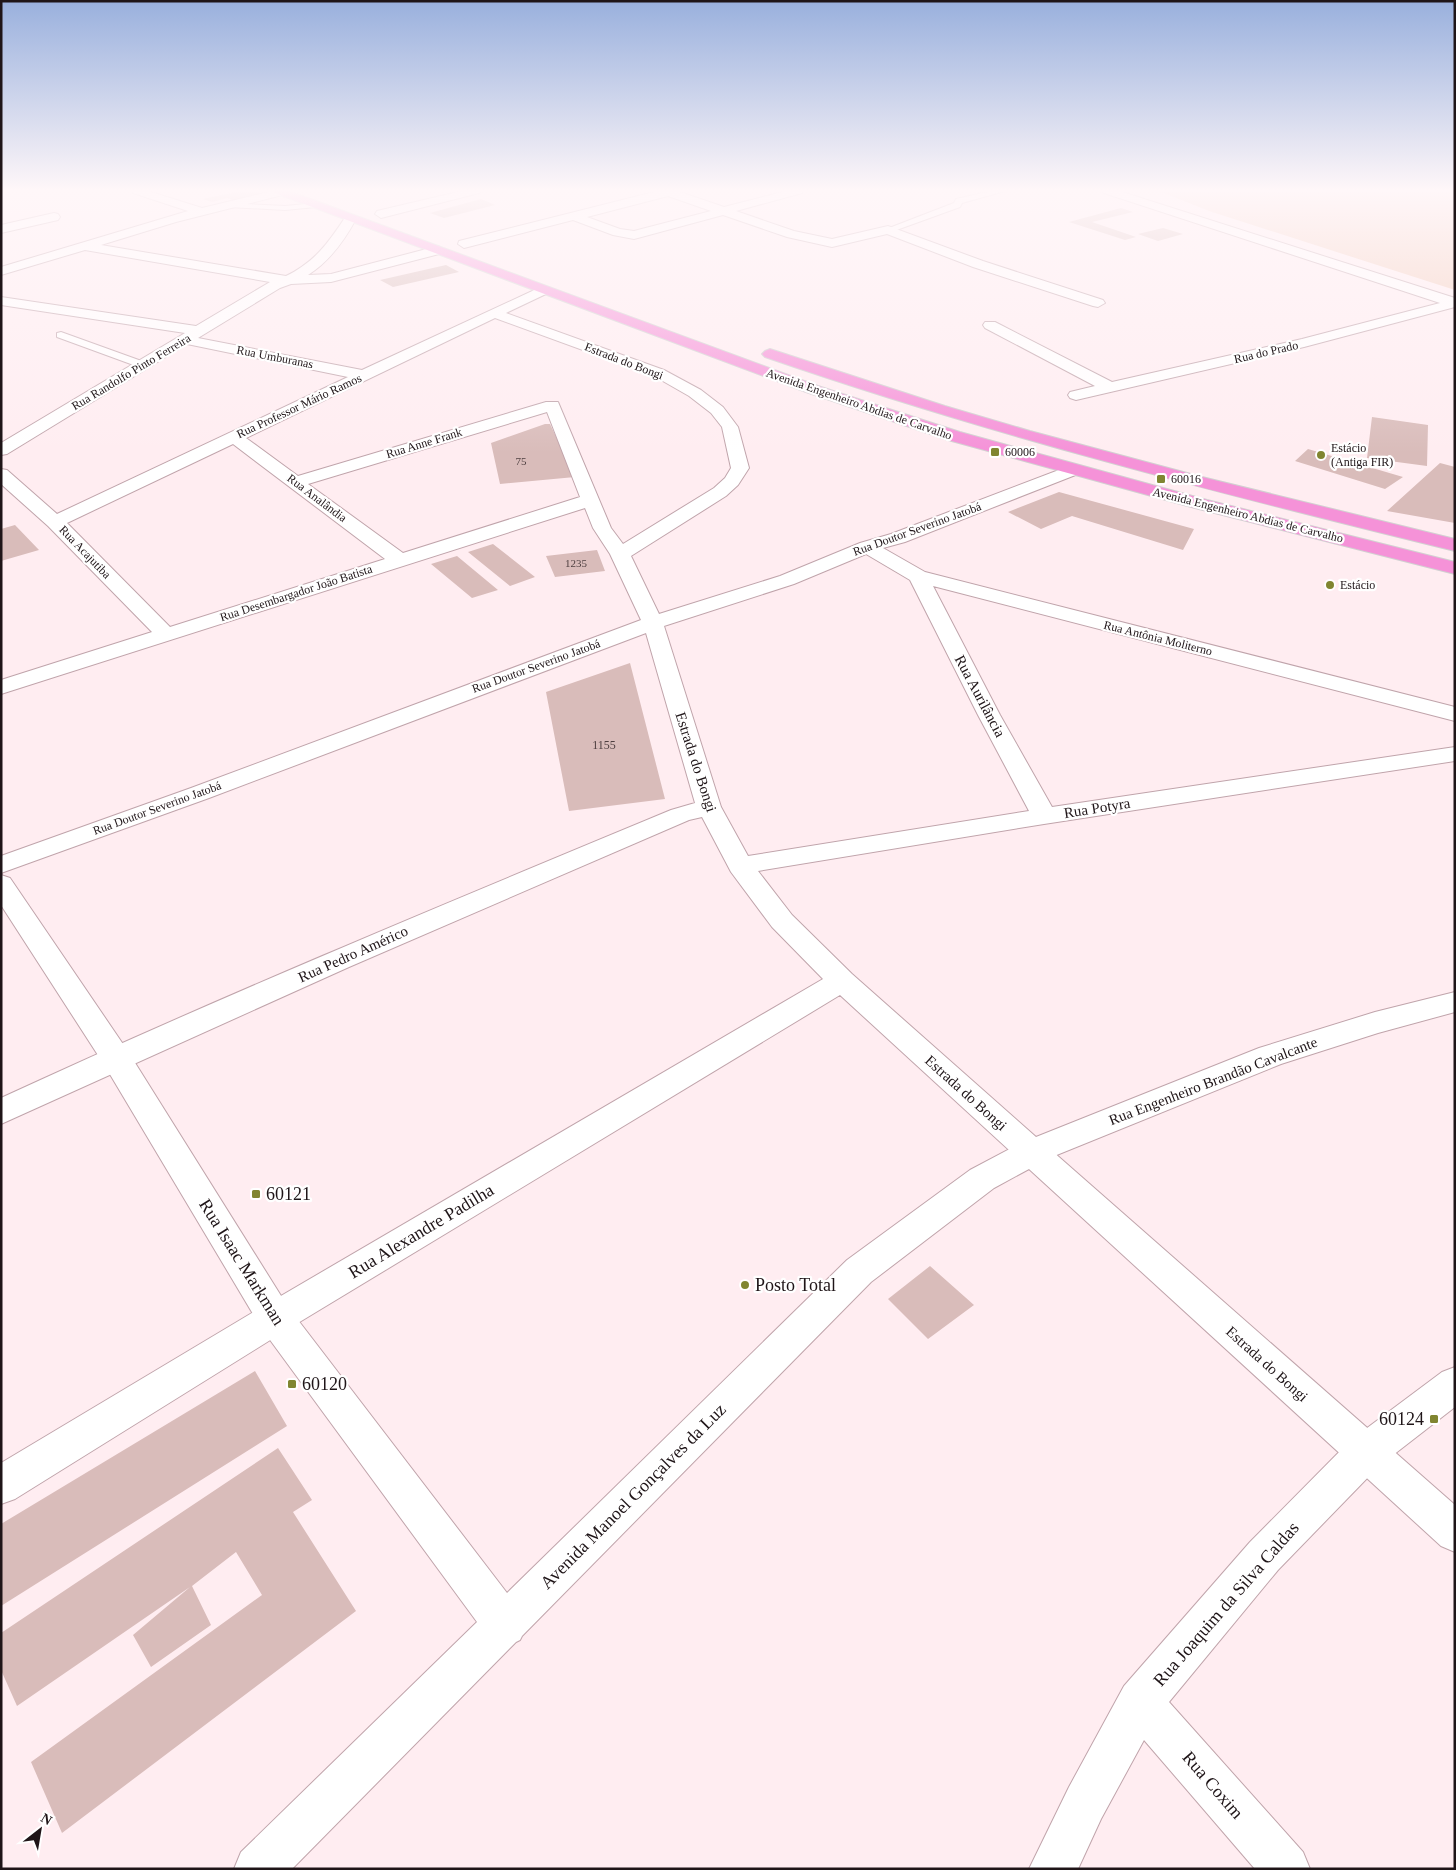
<svg xmlns="http://www.w3.org/2000/svg" width="1456" height="1870" font-family="Georgia,serif">
<rect width="100%" height="100%" fill="#ffedf1"/>
<path fill="#f2cbb9" d="M 1159,191 L 1455,191 L 1455,290 L 1209,211 Z"/>
<path fill="#d9bcba" d="M 240,191 L 253,191 L 261,194 L 235,201 L 227,198 L 212,202 L 203,199 Z
M 481,199 L 495,205 L 444,218 L 430,213 Z
M 1121,208 L 1133,212 L 1092,222 L 1136,237 L 1125,240 L 1069,222 Z
M 1163,228 L 1183,234 L 1158,241 L 1138,234 Z
M 446,265 L 459,272 L 393,287 L 380,280 Z
M 1372,417 L 1428,425 L 1427,466 L 1367,458 Z
M 545,424 L 550,424 L 575,477 L 500,484 L 491,443 Z
M 1308,449 L 1403,477 L 1385,489 L 1295,461 Z
M 1440,463 L 1455,467 L 1455,523 L 1387,511 Z
M 1059,492 L 1194,529 L 1183,550 L 1072,516 L 1041,529 L 1008,512 Z
M 15,525 L 39,550 L 1,561 L 1,529 Z
M 493,544 L 535,577 L 510,586 L 468,552 Z
M 597,550 L 605,571 L 555,577 L 546,556 Z
M 457,556 L 498,590 L 472,598 L 431,564 Z
M 630,663 L 665,799 L 569,811 L 546,692 Z
M 930,1266 L 974,1305 L 928,1339 L 888,1299 Z
M 255,1371 L 287,1426 L 1,1606 L 1,1524 Z
M 278,1448 L 312,1500 L 293,1512 L 356,1611 L 62,1833 L 31,1762 L 262,1595 L 236,1552 L 192,1586 L 211,1625 L 151,1667 L 133,1635 L 190,1587 L 17,1706 L 1,1670 L 1,1633 Z"/>
<g fill="none" stroke-linecap="round" stroke-linejoin="round">
<g stroke="#c0a4ab" stroke-width="2">
<path id="lane" d="M 992,191 L 1005,191 L 962,203 L 960,207 L 891,232 L 884,230 L 954,203 L 956,199 Z
M 225,203 L 285,206 L 316,203 L 320,205 L 316,207 L 285,210 L 228,207 L 224,205 Z
M 61,332 L 147,363 L 148,365 L 143,368 L 139,367 L 57,337 L 57,333 Z"/>
</g>
<g stroke="#c0a4ab" stroke-width="2">
<path id="street" d="M 131,191 L 148,191 L 202,208 L 273,191 L 288,192 L 286,194 L 176,222 L 101,245 L 286,276 C 315,262 329,242 346,216 L 350,215 L 356,219 C 344,241 330,261 308,275 L 331,274 L 438,246 L 444,250 L 443,253 L 331,282 L 291,284 L 280,288 L 198,338 L 362,370 L 543,286 L 550,290 L 548,293 L 506,313 L 664,370 L 701,390 L 723,407 L 738,427 L 749,468 L 738,485 L 726,496 L 631,556 L 659,614 L 780,576 L 860,543 L 891,534 L 1072,465 L 1078,466 L 1081,470 L 1078,474 L 905,542 L 883,548 L 925,572 L 1455,707 L 1455,721 L 933,586 L 1000,715 L 1052,807 L 1455,747 L 1455,761 L 1044,824 L 758,871 L 792,915 L 852,974 L 1036,1137 L 1259,1048 L 1375,1012 L 1455,992 L 1455,1012 L 1378,1033 L 1281,1064 L 1032,1165 L 1021,1161 L 840,995 L 288,1329 L 15,1499 L 1,1504 L 1,1463 L 262,1307 L 823,979 L 772,927 L 731,872 L 702,817 L 689,820 L 349,967 L 1,1124 L 1,1098 C 222,996 447,903 671,810 L 695,803 L 646,633 L 209,798 L 1,873 L 1,856 L 191,788 L 641,620 L 610,554 L 593,528 L 585,508 L 1,694 L 1,680 L 152,632 L 48,526 L 1,484 L 1,469 L 7,470 L 57,514 L 348,377 L 187,344 L 7,454 L 1,455 L 1,443 L 185,333 L 1,305 L 1,297 L 196,326 L 270,282 L 85,250 L 1,275 L 1,267 L 188,211 L 133,193 ZM 495,318 L 654,376 L 689,396 L 711,413 L 722,427 L 731,468 L 725,478 L 714,488 L 623,544 L 611,528 L 558,402 L 546,402 L 298,476 L 246,438 ZM 547,412 L 580,497 L 403,553 L 308,484 ZM 233,444 L 385,559 L 170,627 L 67,523 ZM 866,554 L 910,580 L 978,715 L 1029,811 L 748,856 L 721,807 L 664,626 L 794,584 Z
M 462,191 L 481,191 L 479,193 L 381,218 L 375,214 L 377,211 Z
M 658,191 L 681,191 L 680,192 L 724,207 L 786,191 L 804,191 L 802,193 L 736,211 L 794,231 L 832,239 L 888,226 L 983,261 L 1103,300 L 1105,303 L 1098,307 L 1093,306 L 973,267 L 887,234 L 832,247 L 787,237 L 723,215 L 634,239 L 613,235 L 573,220 L 464,248 L 458,244 L 459,241 ZM 668,196 L 711,211 L 634,231 L 620,229 L 587,217 Z
M 1102,191 L 1119,191 L 1455,298 L 1455,307 L 1304,347 L 1076,400 L 1070,398 L 1068,395 L 1070,392 L 1095,386 L 985,328 L 983,325 L 985,322 L 995,322 L 1112,382 L 1302,339 L 1440,303 L 1104,193 Z
M 54,213 L 58,214 L 60,217 L 58,220 L 1,233 L 1,225 Z
M 1455,1367 L 1455,1407 L 1379,1466 L 1278,1570 L 1169,1702 L 1303,1852 L 1310,1869 L 1255,1869 L 1144,1740 L 1101,1819 L 1078,1869 L 1029,1869 L 1069,1787 L 1124,1686 L 1250,1542 L 1351,1440 L 1442,1372 Z"/>
</g>
<g stroke="#c0a4ab" stroke-width="2">
<path id="secondary" d="M 1,875 L 10,878 L 127,1050 L 288,1307 L 507,1593 L 847,1260 L 970,1170 L 1021,1143 L 1032,1139 L 1043,1143 L 1455,1505 L 1455,1552 L 1441,1546 L 1029,1169 L 994,1188 L 871,1282 L 522,1636 L 520,1640 L 516,1642 L 292,1869 L 234,1869 L 241,1852 L 477,1622 L 262,1329 L 105,1066 L 1,905 Z"/>
</g>
<g stroke="#d2d0d1" stroke-width="2">
<path id="highway" d="M 273,191 L 289,191 L 818,386 L 960,432 L 1207,500 L 1455,562 L 1455,574 L 1195,508 L 948,440 L 806,392 L 275,193 Z
M 770,349 L 945,406 L 1030,431 L 1202,477 L 1455,539 L 1455,551 C 1222,494 991,435 765,357 L 762,354 L 765,351 Z"/>
</g>
<use href="#lane" fill="#fff" fill-rule="evenodd"/>
<use href="#street" fill="#fff" fill-rule="evenodd"/>
<use href="#secondary" fill="#fff" fill-rule="evenodd"/>
<use href="#highway" fill="#f592d8" fill-rule="evenodd"/>
</g>
<linearGradient id="sky" x2="0" y2="1"><stop stop-color="#99b0dd"/><stop offset="0.42" stop-color="#fff7f9"/><stop offset="1" stop-color="#fff7f9" stop-opacity="0"/></linearGradient>
<rect width="1456" height="453" fill="url(#sky)"/>
<g fill="#808530" stroke="#fff" stroke-width="2">
<rect x="990" y="447" width="10" height="10" rx="2.5"/>
<circle cx="1321" cy="455" r="5"/>
<rect x="1156" y="474" width="10" height="10" rx="2.5"/>
<circle cx="1330" cy="585" r="5"/>
<rect x="251" y="1189" width="10" height="10" rx="2.5"/>
<circle cx="745" cy="1285" r="5"/>
<rect x="287" y="1379" width="10" height="10" rx="2.5"/>
<rect x="1429" y="1414" width="10" height="10" rx="2.5"/>
</g>
<g text-anchor="middle" dominant-baseline="central" stroke-width="4.5" stroke-linejoin="round" paint-order="stroke">
<g font-size="11" fill="#4e3f40">
<text x="521" y="461">75</text>
<text x="576" y="563">1235</text>
</g>
<g font-size="12" fill="#1f1518" stroke="#fff">
<text transform="translate(1266 352) rotate(-13)">Rua do Prado</text>
<text transform="translate(275 357) rotate(11)">Rua Umburanas</text>
<text transform="translate(624 361) rotate(21)">Estrada do Bongi</text>
<text transform="translate(131 372) rotate(-31)">Rua Randolfo Pinto Ferreira</text>
<text transform="translate(859 404) rotate(19)">Avenida Engenheiro Abdias de Carvalho</text>
<text transform="translate(299 406) rotate(-25)">Rua Professor Mário Ramos</text>
<text transform="translate(424 443) rotate(-17)">Rua Anne Frank</text>
<text transform="translate(317 498) rotate(37)">Rua Analândia</text>
<text transform="translate(1248 515) rotate(14)">Avenida Engenheiro Abdias de Carvalho</text>
<text transform="translate(917 529) rotate(-20)">Rua Doutor Severino Jatobá</text>
<text transform="translate(85 552) rotate(46)">Rua Acajutiba</text>
<text transform="translate(296 593) rotate(-18)">Rua Desembargador João Batista</text>
<text transform="translate(1158 638) rotate(14)">Rua Antônia Moliterno</text>
<text transform="translate(536 666) rotate(-20)">Rua Doutor Severino Jatobá</text>
<text transform="translate(157 808) rotate(-20)">Rua Doutor Severino Jatobá</text>
</g>
<g font-size="12" fill="#1f1518" stroke="#fff" text-anchor="start">
<text x="1331" y="448">Estácio<tspan x="1331" dy="14">(Antiga FIR)</tspan></text>
<text x="1005" y="452">60006</text>
<text x="1171" y="479">60016</text>
<text x="1340" y="585">Estácio</text>
</g>
<g font-size="12" fill="#4e3f40">
<text x="604" y="745">1155</text>
</g>
<g font-size="15" fill="#1f1518" stroke="#fff">
<text transform="translate(980 696) rotate(62)">Rua Aurilância</text>
<text transform="translate(696 762) rotate(72)">Estrada do Bongi</text>
<text transform="translate(1097 808) rotate(-9)">Rua Potyra</text>
<text transform="translate(353 954) rotate(-24)">Rua Pedro Américo</text>
<text transform="translate(1213 1081) rotate(-21)">Rua Engenheiro Brandão Cavalcante</text>
<text transform="translate(966 1093) rotate(42)">Estrada do Bongi</text>
<text transform="translate(1267 1364) rotate(42)">Estrada do Bongi</text>
</g>
<g font-size="18" fill="#1f1518" stroke="#fff" text-anchor="start">
<text x="266" y="1194">60121</text>
<text x="755" y="1285">Posto Total</text>
<text x="302" y="1384">60120</text>
<text x="1424" y="1419" text-anchor="end">60124</text>
</g>
<g font-size="18" fill="#1f1518" stroke="#fff">
<text transform="translate(421 1231) rotate(-31)">Rua Alexandre Padilha</text>
<text transform="translate(242 1262) rotate(58)">Rua Isaac Markman</text>
<text transform="translate(633 1496) rotate(-45)">Avenida Manoel Gonçalves da Luz</text>
<text transform="translate(1226 1604) rotate(-49)">Rua Joaquim da Silva Caldas</text>
<text transform="translate(1213 1785) rotate(49)">Rua Coxim</text>
</g>
</g>
<rect width="1456" height="1870" fill="none" stroke="#1f1518" stroke-width="5"/>
<g transform="translate(40 1830) rotate(31)" stroke="#ffffff" stroke-width="4" paint-order="stroke">
<path d="M0-4L9 19L0 12L-9 19Z" fill="#1f1518"/>
<text y="-8" font-size="14" font-weight="bold" text-anchor="middle" fill="#1f1518">N</text>
</g>
</svg>
